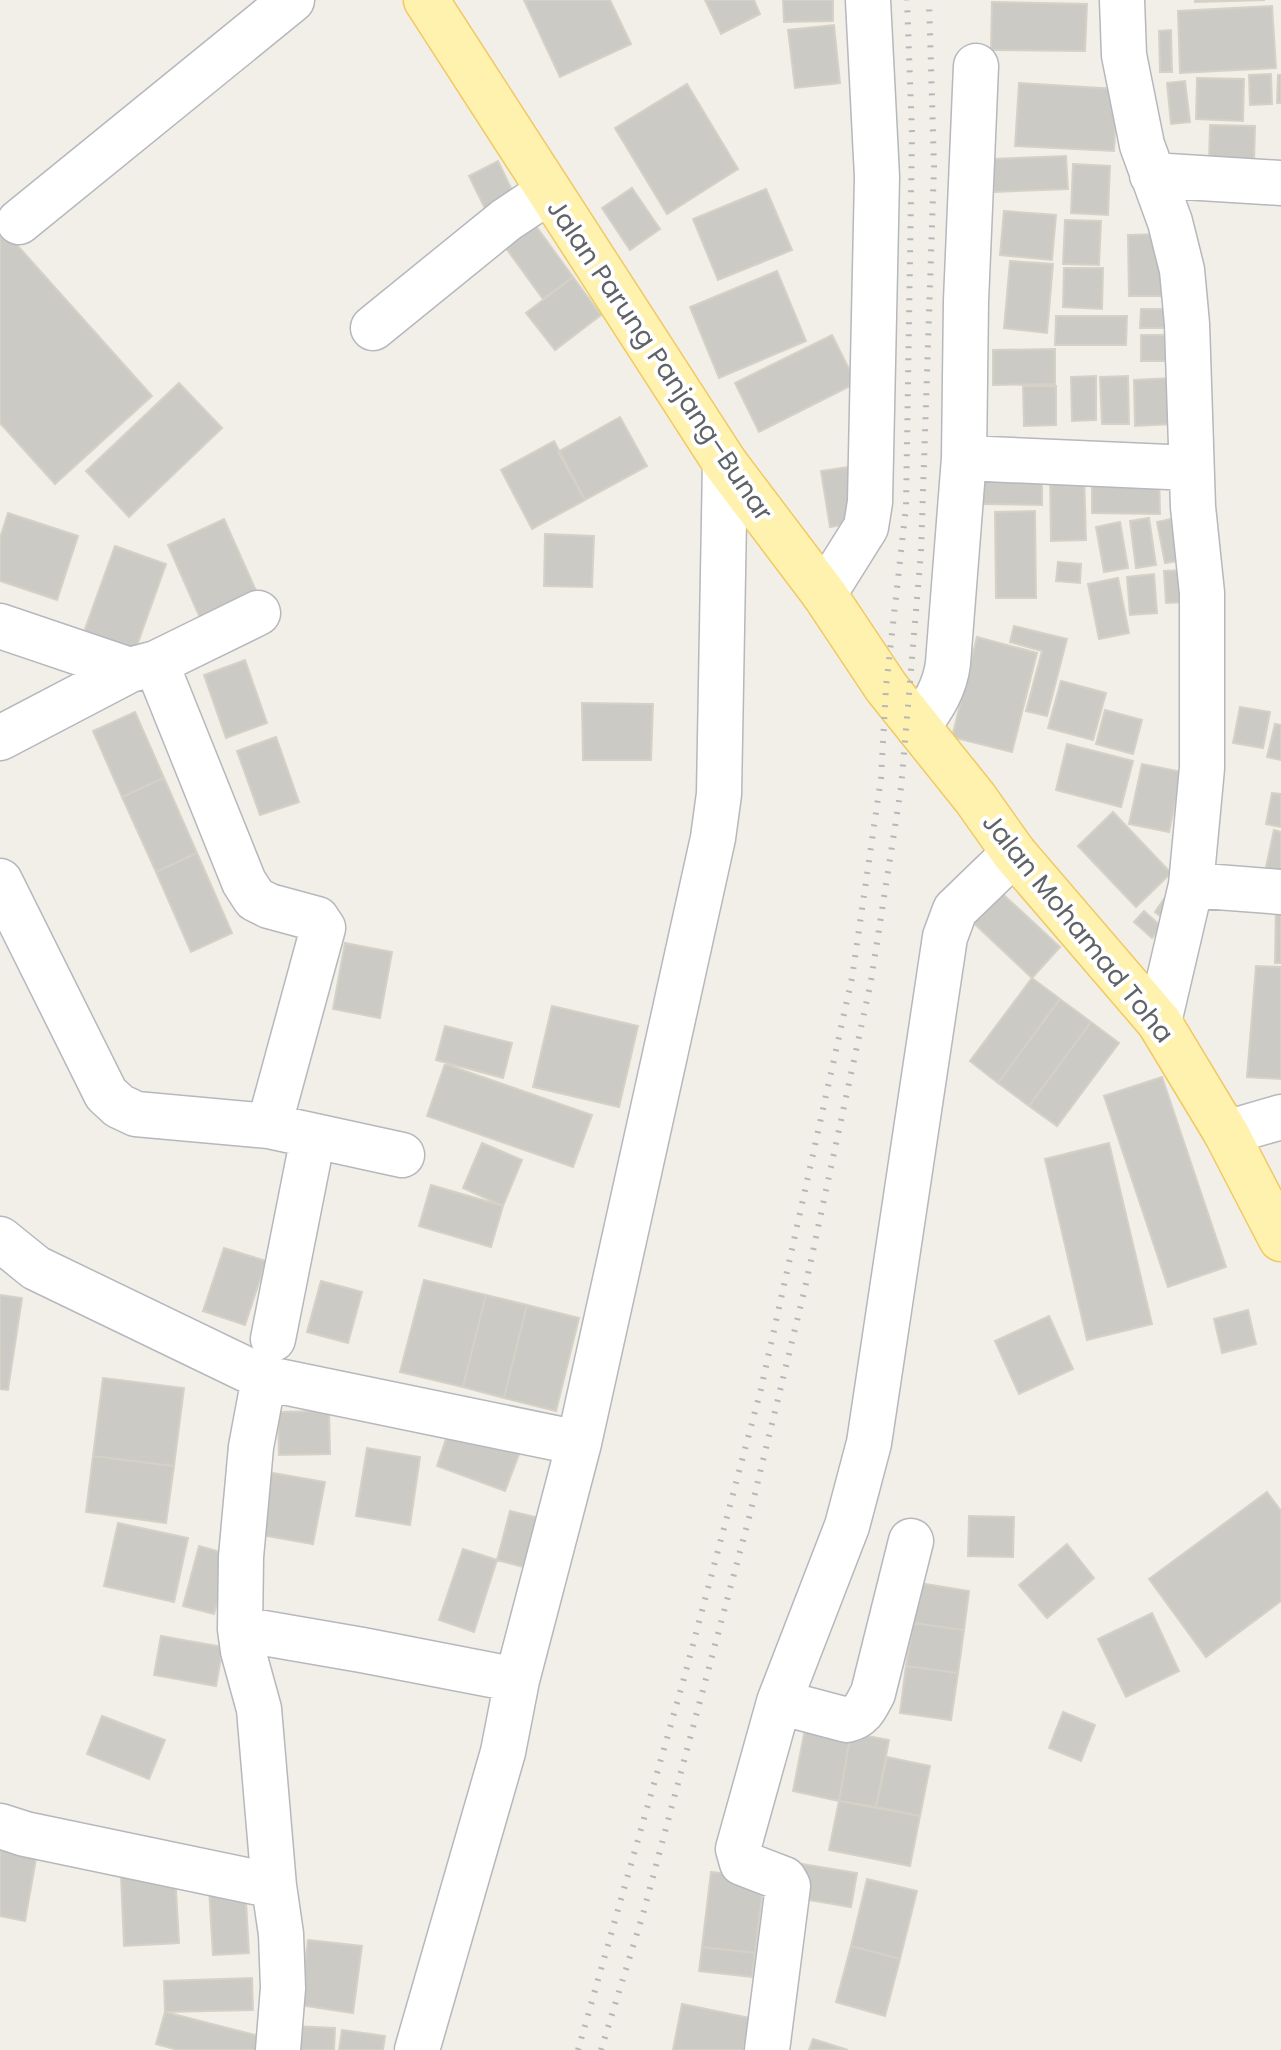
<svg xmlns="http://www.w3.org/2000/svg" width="1281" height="2050" font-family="Poppins,sans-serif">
<rect width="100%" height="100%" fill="#f1efe8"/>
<path fill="#cccac5" stroke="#d6d1c6" stroke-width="2" d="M 524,0 L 610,0 L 631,44 L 560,77 Z
M 705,0 L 754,0 L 760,14 L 721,34 Z
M 783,0 L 833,0 L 833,21 L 784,22 Z
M 1195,0 L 1265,0 L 1195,2 Z
M 992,2 L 1087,4 L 1085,51 L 991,50 Z
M 1272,6 L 1276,68 L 1180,73 L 1178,11 Z
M 834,25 L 840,83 L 795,88 L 788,30 Z
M 1171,30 L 1172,72 L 1160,72 L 1159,31 Z
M 1271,74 L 1272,104 L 1250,105 L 1249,75 Z
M 1278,75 L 1281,75 L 1281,103 L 1277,103 Z
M 1197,78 L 1244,79 L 1243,121 L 1196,119 Z
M 1185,81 L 1190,122 L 1171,124 L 1167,83 Z
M 1019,83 L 1117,89 L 1114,151 L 1015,146 Z
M 687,84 L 738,169 L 667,214 L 615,128 Z
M 1210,125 L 1255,126 L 1254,163 L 1209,161 Z
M 1066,156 L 1068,189 L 994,192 L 993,159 Z
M 498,161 L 520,207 L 491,221 L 469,176 Z
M 1073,164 L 1110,166 L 1108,215 L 1071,213 Z
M 632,188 L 660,229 L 630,250 L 602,208 Z
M 766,189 L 792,250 L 718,280 L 693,219 Z
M 525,211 L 573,277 L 543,299 L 495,233 Z
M 1004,211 L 1056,215 L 1052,260 L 1000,255 Z
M 1065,220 L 1101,221 L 1099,265 L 1063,264 Z
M 0,226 L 152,396 L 55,484 L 0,423 Z
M 1161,234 L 1162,296 L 1129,296 L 1128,235 Z
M 1010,261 L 1053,264 L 1047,333 L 1004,328 Z
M 1064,268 L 1103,268 L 1102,309 L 1063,307 Z
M 777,271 L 806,341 L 719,378 L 690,307 Z
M 573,277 L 601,315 L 555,350 L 526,313 Z
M 1141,309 L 1173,309 L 1173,328 L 1140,328 Z
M 1056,316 L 1127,316 L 1126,345 L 1055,345 Z
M 832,335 L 856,383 L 759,432 L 735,383 Z
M 1141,335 L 1170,335 L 1171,361 L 1141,361 Z
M 1055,349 L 1055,384 L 993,385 L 993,350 Z
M 1096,376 L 1096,420 L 1072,421 L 1071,377 Z
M 1128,376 L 1129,424 L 1102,424 L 1100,377 Z
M 1171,378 L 1172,424 L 1135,426 L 1134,380 Z
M 179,383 L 222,428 L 129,517 L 86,471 Z
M 1023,386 L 1056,386 L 1056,425 L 1024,426 Z
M 620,417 L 647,466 L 585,500 L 558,452 Z
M 554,441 L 585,500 L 532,529 L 501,470 Z
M 856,466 L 864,521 L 830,527 L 821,471 Z
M 981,468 L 1042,469 L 1042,505 L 981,504 Z
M 1159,469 L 1160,514 L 1092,513 L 1092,470 Z
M 1084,473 L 1086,540 L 1051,541 L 1050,474 Z
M 1035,511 L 1036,598 L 996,598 L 995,512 Z
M 8,513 L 78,536 L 57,600 L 0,581 L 0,538 Z
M 1149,518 L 1156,565 L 1136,568 L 1130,521 Z
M 1176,518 L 1184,560 L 1165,563 L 1157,522 Z
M 224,519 L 257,593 L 200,618 L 168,545 Z
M 1120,522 L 1128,568 L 1104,572 L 1096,527 Z
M 545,534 L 594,536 L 592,587 L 544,586 Z
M 115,546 L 166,564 L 135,651 L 84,632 Z
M 1058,562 L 1081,564 L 1080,583 L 1056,581 Z
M 1186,570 L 1188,602 L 1166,603 L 1164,571 Z
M 1154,574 L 1157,613 L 1130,615 L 1127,577 Z
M 1118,578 L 1129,633 L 1099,639 L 1088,584 Z
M 1014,626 L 1067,639 L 1047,716 L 1026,711 L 1042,651 L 1010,642 Z
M 977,637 L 1037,653 L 1012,752 L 952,737 Z
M 245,660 L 267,723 L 226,738 L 204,675 Z
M 1061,681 L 1106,693 L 1093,740 L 1048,728 Z
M 582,703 L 653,704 L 651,760 L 583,760 Z
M 1240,707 L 1270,712 L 1263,748 L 1233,743 Z
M 1105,710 L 1142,720 L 1133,754 L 1096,744 Z
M 135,712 L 164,778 L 122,797 L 93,731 Z
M 1275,724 L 1281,725 L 1281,760 L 1267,757 Z
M 276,737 L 299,802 L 260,815 L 237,751 Z
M 1067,744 L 1133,761 L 1121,807 L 1056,790 Z
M 1142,764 L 1182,772 L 1169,832 L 1129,824 Z
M 164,778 L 197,853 L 156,872 L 122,797 Z
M 1272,793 L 1281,794 L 1281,827 L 1266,824 Z
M 1113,812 L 1171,873 L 1136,907 L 1078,846 Z
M 1274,830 L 1281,832 L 1281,885 L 1263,881 Z
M 197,853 L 232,933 L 191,952 L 156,872 Z
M 992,884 L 1060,947 L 1032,978 L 964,914 Z
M 1164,899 L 1180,910 L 1171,924 L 1155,912 Z
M 1276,905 L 1281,905 L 1281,963 L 1275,963 Z
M 1144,911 L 1162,927 L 1152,938 L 1134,922 Z
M 345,943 L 392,952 L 380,1018 L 333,1009 Z
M 1256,966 L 1281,967 L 1281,1079 L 1247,1077 Z
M 1032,978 L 1060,999 L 998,1083 L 970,1061 Z
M 1060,999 L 1091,1022 L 1029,1106 L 998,1083 Z
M 552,1006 L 638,1026 L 619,1107 L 533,1087 Z
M 1091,1022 L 1119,1043 L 1057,1126 L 1029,1106 Z
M 445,1026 L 512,1043 L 503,1078 L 436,1060 Z
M 445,1064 L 592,1115 L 573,1167 L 427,1116 Z
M 1162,1077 L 1226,1267 L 1168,1287 L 1104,1096 Z
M 482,1143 L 522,1160 L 503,1206 L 463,1188 Z
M 1109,1143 L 1152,1324 L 1087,1340 L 1045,1159 Z
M 431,1185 L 503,1206 L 491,1247 L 419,1226 Z
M 224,1248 L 266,1261 L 245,1325 L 203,1311 Z
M 424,1280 L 486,1295 L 463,1387 L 400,1372 Z
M 321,1281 L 362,1292 L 348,1343 L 307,1332 Z
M 0,1295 L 22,1298 L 8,1390 L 0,1389 Z
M 486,1295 L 527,1305 L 504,1398 L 463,1387 Z
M 527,1305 L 579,1318 L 556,1411 L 504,1398 Z
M 1248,1310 L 1256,1344 L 1222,1353 L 1214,1319 Z
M 1049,1316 L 1073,1369 L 1019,1394 L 995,1341 Z
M 103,1378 L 184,1388 L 174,1466 L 93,1456 Z
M 329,1411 L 330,1454 L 279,1455 L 278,1412 Z
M 451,1424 L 521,1449 L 505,1491 L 437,1466 Z
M 367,1448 L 420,1457 L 410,1525 L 356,1516 Z
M 93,1456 L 174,1466 L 166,1523 L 86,1512 Z
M 267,1472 L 325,1482 L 313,1544 L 255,1534 Z
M 1267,1492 L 1281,1511 L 1281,1601 L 1206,1657 L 1149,1579 Z
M 510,1511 L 547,1520 L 535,1570 L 497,1560 Z
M 969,1516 L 1014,1517 L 1013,1557 L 968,1556 Z
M 118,1523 L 188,1538 L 174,1602 L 104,1586 Z
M 1067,1544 L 1094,1578 L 1047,1618 L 1019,1585 Z
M 199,1546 L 231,1555 L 214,1614 L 183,1606 Z
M 463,1549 L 497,1560 L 474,1632 L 439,1620 Z
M 919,1583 L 969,1591 L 964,1630 L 913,1623 Z
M 1152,1613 L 1179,1671 L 1126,1697 L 1098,1639 Z
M 913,1623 L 964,1630 L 958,1673 L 906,1666 Z
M 161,1636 L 223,1647 L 216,1686 L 154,1675 Z
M 906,1666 L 958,1673 L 951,1720 L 900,1713 Z
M 1063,1712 L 1095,1725 L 1081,1761 L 1049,1748 Z
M 102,1716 L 165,1740 L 149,1779 L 87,1754 Z
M 806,1724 L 851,1733 L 839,1801 L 793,1791 Z
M 851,1733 L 889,1740 L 876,1807 L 839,1801 Z
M 887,1757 L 930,1766 L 920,1816 L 876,1807 Z
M 839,1801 L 920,1816 L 910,1866 L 829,1850 Z
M 0,1847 L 37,1853 L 25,1921 L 0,1916 Z
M 802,1864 L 857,1873 L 851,1907 L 797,1898 Z
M 711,1872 L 764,1878 L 755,1953 L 702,1947 Z
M 175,1873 L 179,1943 L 124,1946 L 121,1876 Z
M 867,1879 L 917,1891 L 900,1959 L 851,1946 Z
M 245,1885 L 249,1953 L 213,1955 L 209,1888 Z
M 308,1940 L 362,1946 L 353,2013 L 299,2005 Z
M 851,1946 L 900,1959 L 885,2016 L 836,2002 Z
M 702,1947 L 755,1953 L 752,1977 L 699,1971 Z
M 252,1978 L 253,2010 L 165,2012 L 164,1981 Z
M 682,2004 L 750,2018 L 743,2050 L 673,2050 Z
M 165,2012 L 259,2036 L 255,2050 L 178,2050 L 156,2044 Z
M 292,2026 L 335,2028 L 334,2050 L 290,2050 Z
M 342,2030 L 385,2036 L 383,2050 L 339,2050 Z
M 813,2039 L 848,2050 L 809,2050 Z"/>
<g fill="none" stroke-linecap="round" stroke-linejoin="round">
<g stroke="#b5b8bc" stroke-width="47">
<path id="minor" d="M 1122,0 L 1124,55 L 1142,145 L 1170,222 L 1182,270 L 1187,324 L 1193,507 L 1202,593 L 1202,768 L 1191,885 L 1159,1022
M 1152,175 L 1281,183
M 19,222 L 292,0
M 373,328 L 506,220 L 548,192
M 964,458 L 1191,468
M 824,594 L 866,527 L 870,502 L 877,177 L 868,0
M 0,626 L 130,670
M 156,663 L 244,882 L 255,899 L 269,906 L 317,919 L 323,928 L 269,1126
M 918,727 C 932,707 945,689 948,663 L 964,458 L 966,301 L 976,66
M 0,738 L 130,670 L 156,663 L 258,613
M 0,881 L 106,1094 L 119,1106 L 136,1114 L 269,1126 L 402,1155
M 1191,885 L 1281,892
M 1226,1133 L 1281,1117
M 0,1239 L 36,1268 L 264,1378 L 579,1443
M 273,1339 L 313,1137
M 264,1378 L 251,1447 L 241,1557 L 240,1629 L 243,1651 L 259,1709 L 274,1886 L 281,1934 L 283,1988 L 278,2050
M 240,1629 L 362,1650 L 517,1680
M 779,1702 L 847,1720 C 863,1716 866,1706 873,1693 L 911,1541
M 0,1826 L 25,1834 L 274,1886
M 417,2050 L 503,1752 L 517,1680 L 579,1443 L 713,838 L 719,794 L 725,463
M 767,2050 L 788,1886 L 784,1879 L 742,1863 L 738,1849 L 779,1702 L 847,1526 L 869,1443 L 945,937 L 955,910 L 1014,853"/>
</g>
<g stroke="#f2c960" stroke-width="47">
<path id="major" d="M 426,0 L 725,463 L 824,594 L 886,687 L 975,798 L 1014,853 L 1159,1022 L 1226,1133 L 1281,1239"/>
</g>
<use href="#minor" stroke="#fff" stroke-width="44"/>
<use href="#major" stroke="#fff2af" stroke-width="44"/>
<path stroke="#b6b7b8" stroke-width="6" stroke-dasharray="2 10" stroke-linecap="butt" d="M 578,2050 L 683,1682 L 761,1389 L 852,978 L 881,778 L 886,687 L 906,507 L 912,134 L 907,0
M 601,2050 L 643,1914 L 749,1518 L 805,1288 L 871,981 L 901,788 L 921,552 L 934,166 L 929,0"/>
</g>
<g text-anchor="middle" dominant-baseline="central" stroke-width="8" stroke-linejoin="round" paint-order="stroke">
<g font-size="26" fill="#5f6368" stroke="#fff">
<text transform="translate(660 360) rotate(56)">Jalan Parung Panjang–Bunar</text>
<text transform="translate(1078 928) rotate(51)">Jalan Mohamad Toha</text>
</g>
</g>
</svg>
